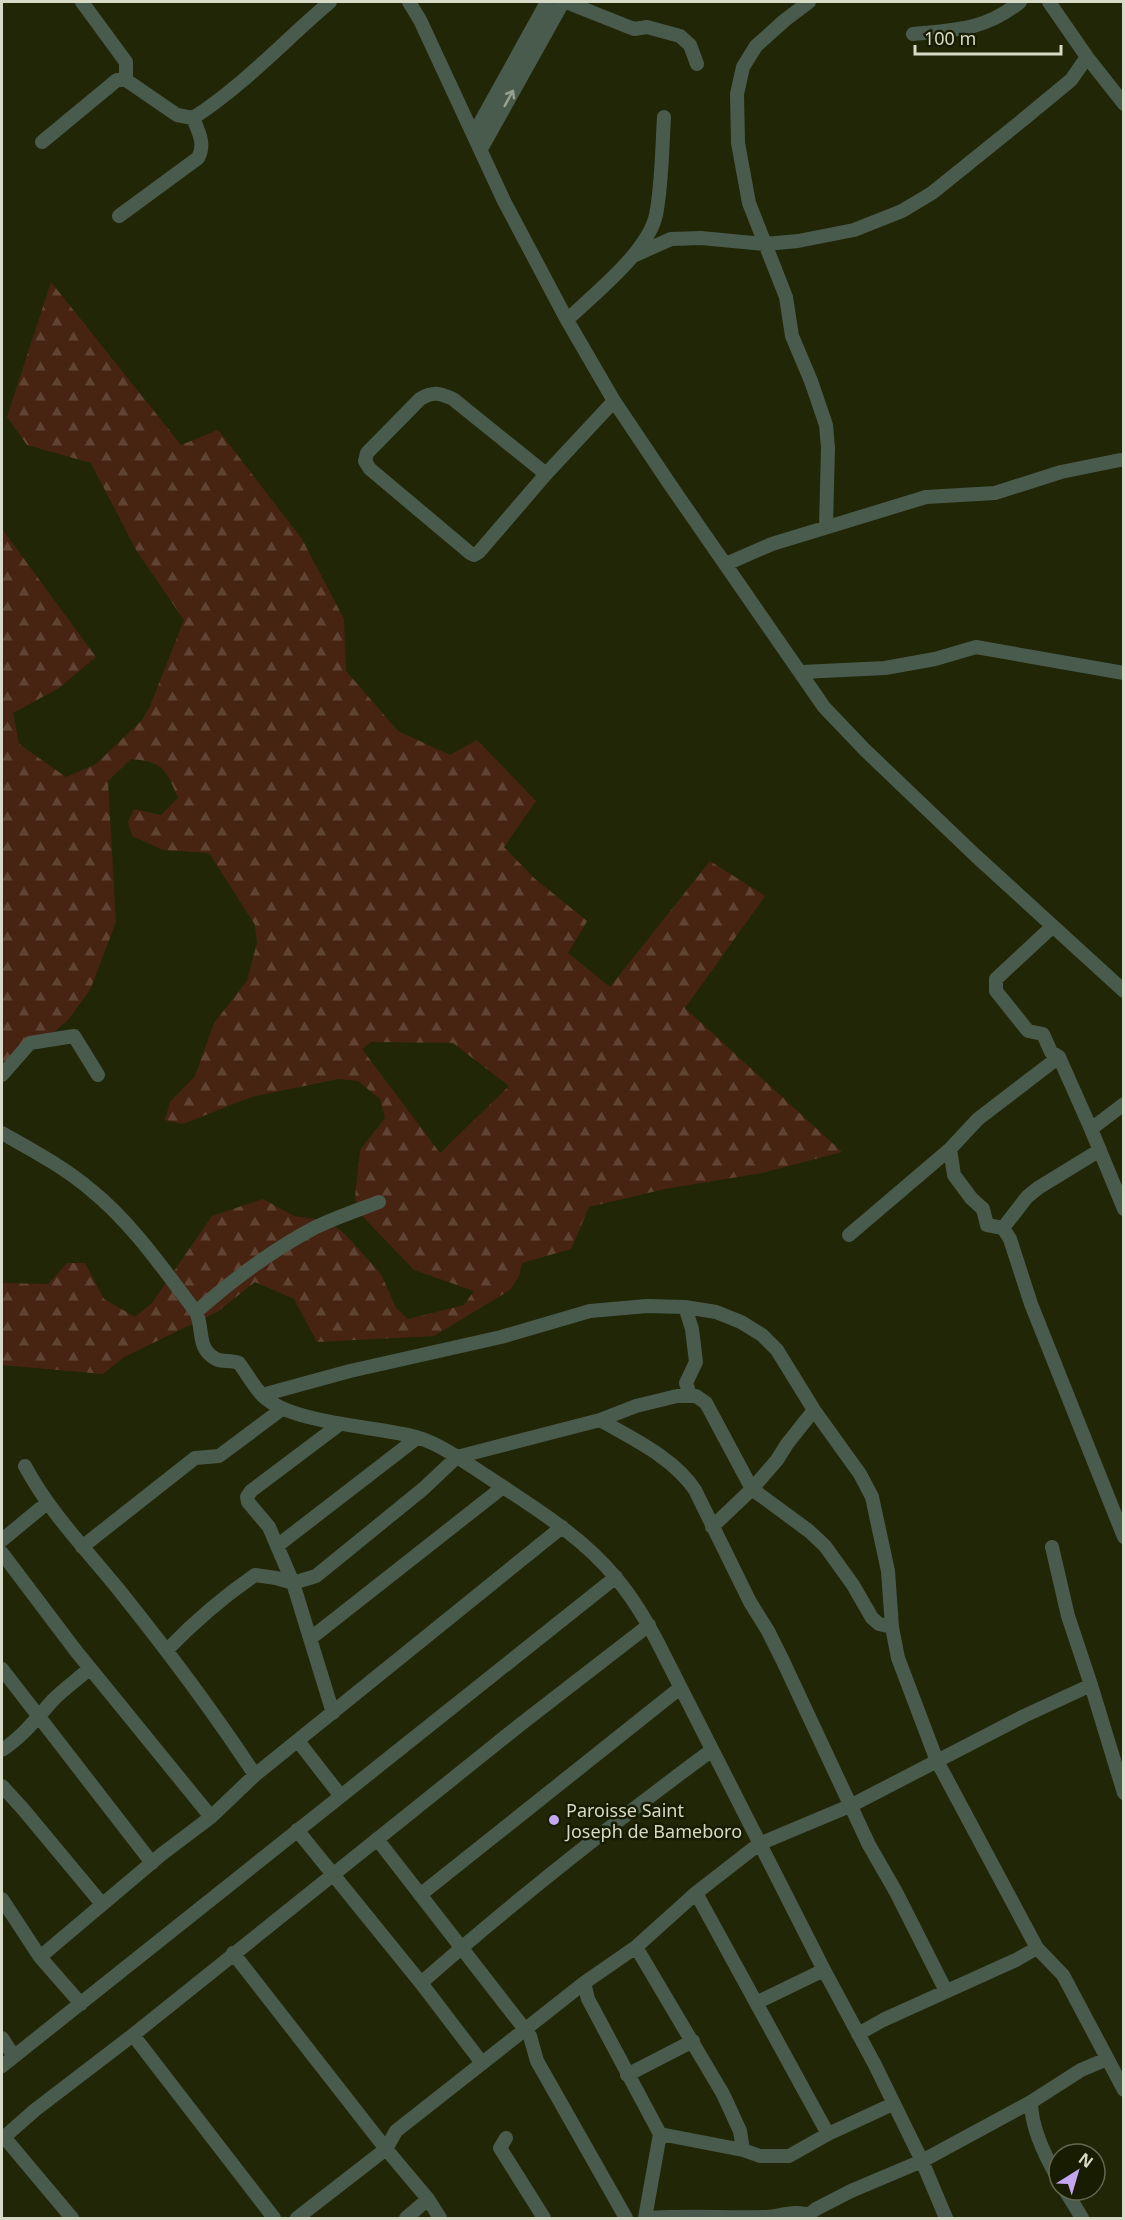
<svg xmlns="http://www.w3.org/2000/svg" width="1125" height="2220" font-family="'Noto Sans',sans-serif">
<defs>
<pattern id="forest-firs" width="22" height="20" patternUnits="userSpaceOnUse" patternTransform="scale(1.5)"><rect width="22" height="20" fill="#472412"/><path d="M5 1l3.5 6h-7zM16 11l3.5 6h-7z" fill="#614333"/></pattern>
</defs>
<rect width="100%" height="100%" fill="#212606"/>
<path fill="url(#forest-firs)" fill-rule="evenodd" d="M 51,282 L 181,445 L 218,430 L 302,539 L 344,619 L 346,671 L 398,731 L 450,755 L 477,740 L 536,801 L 504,847 L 534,878 L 587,921 L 568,953 L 610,987 L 710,861 L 765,896 L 685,1008 L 842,1152 L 762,1173 L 665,1189 L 589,1207 L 571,1249 L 522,1263 L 519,1276 L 510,1290 L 434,1336 L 317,1342 L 294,1299 L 255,1282 L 217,1312 L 124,1357 L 103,1374 L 2,1365 L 2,1283 L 48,1284 L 67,1263 L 85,1263 L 104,1299 L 135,1317 L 152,1303 L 212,1216 L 263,1199 L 294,1216 L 328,1221 L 345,1234 L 381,1274 L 396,1308 L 408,1319 L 464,1305 L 474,1291 L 414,1270 L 362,1216 L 355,1198 L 360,1150 L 385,1118 L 380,1099 L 358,1081 L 338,1079 L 251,1097 L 183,1124 L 165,1120 L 170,1102 L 195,1076 L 214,1023 L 247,981 L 257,943 L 255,925 L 209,853 L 163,850 L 132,836 L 128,822 L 134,809 L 161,815 L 178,798 C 166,769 163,762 131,759 L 108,781 L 116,922 L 90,990 L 68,1020 L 29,1053 L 2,1067 L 2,529 L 96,657 L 59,688 L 13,713 L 19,744 L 66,777 L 96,764 L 142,720 L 150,706 L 184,620 L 136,550 L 91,463 L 27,445 L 7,417 ZM 371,1042 L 453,1043 L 509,1086 L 440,1153 L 362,1049 Z"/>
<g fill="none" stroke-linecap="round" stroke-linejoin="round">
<path stroke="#495b4d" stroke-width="14" d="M 82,2 L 126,62 L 126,80
M 409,2 L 420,20 L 504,201 L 567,320 L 614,401 L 671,486 L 824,707 L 865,750 L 976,856 L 1124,991
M 566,2 L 634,29 L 647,27 L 680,36 L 690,45 L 697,64
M 809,2 L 785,20 L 756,46 L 743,67 L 737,94 L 738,143 L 749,203 L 786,297 L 792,336 L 811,381 L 826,425 L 828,448 L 826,526
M 1049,2 L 1087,57 L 1124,104
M 913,34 C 956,30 985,30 1020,2
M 474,134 L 547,2
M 42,142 L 117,80 L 126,80 L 177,115 L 193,118 C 243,86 285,40 330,2
M 481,149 L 563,2
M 119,216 L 198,158 C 206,144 198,131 193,118
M 633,256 L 671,239 L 701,238 L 765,244 L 798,241 L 854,230 L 902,211 L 932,193 L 1025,118 L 1071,80 L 1087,57
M 567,320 C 594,294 648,252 656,215 C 662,184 662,149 664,117
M 546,474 L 453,399 C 440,393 433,391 420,399 L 367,453 L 365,461 L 370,469 L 470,553 L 474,555 L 479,552 L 546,474 L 614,401
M 726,564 L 772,544 L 926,497 L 995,493 L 1061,472 L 1120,460
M 802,672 L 885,668 L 935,659 L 976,647 L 1124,673
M 1053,926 L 996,979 L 996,991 L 1028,1031 L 1043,1034 L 1051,1052 L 1059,1057 L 1091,1129
M 2,1075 L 30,1043 L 74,1036 L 98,1075
M 1124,1104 L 1091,1129 L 1124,1209
M 2,1133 C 32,1150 64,1167 91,1190 C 132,1223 164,1270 196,1312 C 204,1328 196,1349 216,1359 C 223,1362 231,1360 239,1363 C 247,1374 254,1387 263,1396 C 292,1424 376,1426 416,1437 C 441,1444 466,1463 488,1477 C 533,1507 582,1536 616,1578 C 633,1598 646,1620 658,1643 L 824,1970 L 875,2065 L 922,2161 L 946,2218
M 950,1149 L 954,1175 L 971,1198 L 983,1209 L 987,1225 L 1003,1228
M 1100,1150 L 1038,1188 L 1027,1197 L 1003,1228 L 1010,1239 L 1031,1304 L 1124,1537
M 849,1235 L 950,1149 L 978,1119 L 1059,1057
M 685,1307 L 692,1329 L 696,1362 L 686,1383 L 690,1395
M 196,1312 C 232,1280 271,1251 314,1228 C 334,1218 358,1210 379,1202
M 262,1395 L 350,1371 L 501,1337 L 590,1311 L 647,1306 L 685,1307 L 716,1312 L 741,1322 L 762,1335 L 777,1350 L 814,1410 L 860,1474 L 872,1497 L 888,1571 L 892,1627 L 898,1658 L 937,1761 L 1037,1948 L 1063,1975 L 1124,2090
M 600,1420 C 633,1439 674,1458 695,1490 L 750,1602 L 768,1631 L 782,1659 L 869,1845 L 896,1892 L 946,1991
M 25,1466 C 50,1513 86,1549 119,1590 C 167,1650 213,1711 255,1775
M 712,1527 L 752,1489 L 777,1460 L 787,1444 L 814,1410
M 2,1540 L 47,1503
M 277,1546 L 417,1438
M 82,1547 L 195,1458 L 219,1456 L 282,1409
M 1052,1547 L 1068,1616 L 1091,1685 L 1124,1793
M 2,1553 L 76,1651 L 211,1817
M 311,1638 L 503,1487
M 167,1650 C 194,1622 223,1597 255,1575 L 276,1578 L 293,1583 L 316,1576 L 423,1489 L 457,1457 L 600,1420 L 636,1406 L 677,1396 L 696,1396 L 706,1403 L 752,1489 L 809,1531 L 825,1546 L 853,1585 L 872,1618 L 879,1624 L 892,1627
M 2,1669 L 152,1863
M 333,1713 L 293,1583 L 269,1527 L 248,1502 L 247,1497 L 251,1491 L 340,1424
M 298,1741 L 340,1795
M 2,1750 C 22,1737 37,1718 53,1700 C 64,1689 78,1679 90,1668
M 2,1786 L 23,1809 L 102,1904
M 297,1830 L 421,1983 L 482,2063
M 377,1839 L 530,2036 L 537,2061 L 626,2218
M 696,1893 L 828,2134
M 420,1895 L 680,1688
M 2,1899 L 40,1957 L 81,2004
M 636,1947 L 723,2094 L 740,2131 L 743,2150 L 760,2156 L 789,2156 L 828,2134 L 893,2104
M 233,1953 L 386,2149 L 428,2199 L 440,2218
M 40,1957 L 162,1854 L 211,1817 L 255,1775 L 562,1527
M 421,1983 C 514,1901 612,1824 712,1750
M 584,1983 L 588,1999 L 660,2134 L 645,2218
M 756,2003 L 824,1970
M 858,2034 L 883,2020 L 1016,1960 L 1037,1948
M 133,2035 L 274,2218
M 2,2038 L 13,2055
M 2,2066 L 616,1577
M 627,2075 L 693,2041
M 1031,2102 C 1031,2127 1046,2158 1059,2180
M 660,2134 L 743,2150
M 4,2137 L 72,2218
M 506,2138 L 500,2148 L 544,2218
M 2,2139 L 35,2110 L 133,2035 L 521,1724 L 649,1625
M 1065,2190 L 1082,2218
M 297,2218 L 386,2149 L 396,2131 L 584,1983 L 636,1947 L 696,1893 L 759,1844 L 852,1805 L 1024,1716 L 1091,1685
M 406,2218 L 428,2199
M 649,2218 C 688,2215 727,2218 767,2217 C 780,2216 797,2210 808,2215 L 816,2209 L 851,2191 L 922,2161 L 1031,2102 L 1081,2070 L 1107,2059"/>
</g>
<defs><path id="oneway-shaft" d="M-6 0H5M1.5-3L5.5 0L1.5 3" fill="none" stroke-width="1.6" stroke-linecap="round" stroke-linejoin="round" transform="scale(1.5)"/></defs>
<use stroke="#97a190" href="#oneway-shaft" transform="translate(509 98) rotate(-61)"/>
<circle fill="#c4a7f1" stroke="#181c00" stroke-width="2" cx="554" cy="1820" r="6"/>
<g text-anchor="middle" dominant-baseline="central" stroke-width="5" stroke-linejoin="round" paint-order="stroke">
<g font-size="18" fill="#d6dac7" stroke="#181c00" text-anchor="start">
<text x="566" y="1810">Paroisse Saint<tspan x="566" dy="21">Joseph de Bameboro</tspan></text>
</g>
</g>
<rect width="1125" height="2220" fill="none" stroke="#d6dac7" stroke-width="6"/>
<g transform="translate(1077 2172) rotate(37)"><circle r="28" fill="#181c00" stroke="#646850" stroke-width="1.5"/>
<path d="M0-4.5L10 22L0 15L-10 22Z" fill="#c4a7f1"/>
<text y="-9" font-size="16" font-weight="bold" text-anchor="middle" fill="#d6dac7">N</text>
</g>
<path d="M915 45v9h146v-9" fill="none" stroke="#d6dac7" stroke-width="3"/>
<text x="924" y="45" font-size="18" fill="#d6dac7" stroke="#181c00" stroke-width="4.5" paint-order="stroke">100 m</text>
</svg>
